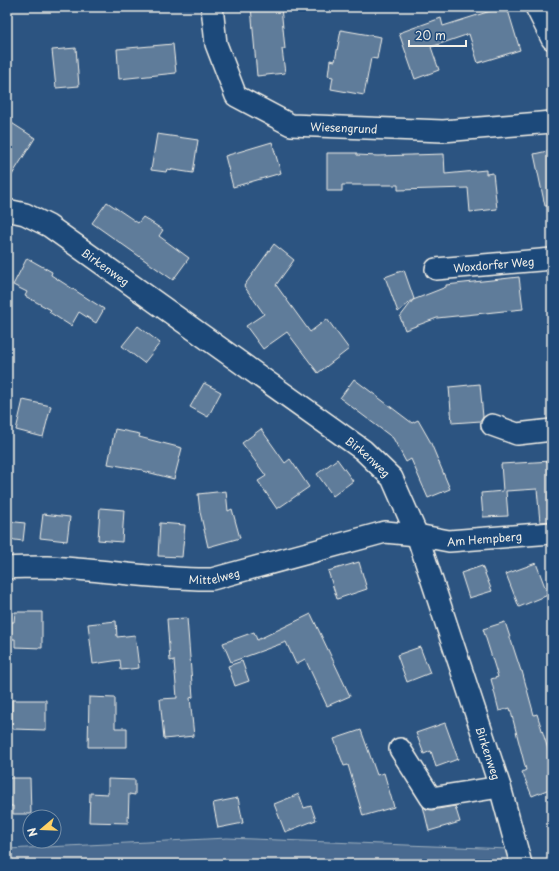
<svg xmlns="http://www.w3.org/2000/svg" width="559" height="871" font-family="'Playpen Sans',sans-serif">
<rect width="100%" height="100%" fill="#2c5481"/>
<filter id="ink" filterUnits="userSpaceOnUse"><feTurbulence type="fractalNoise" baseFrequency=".025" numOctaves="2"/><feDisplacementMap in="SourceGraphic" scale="8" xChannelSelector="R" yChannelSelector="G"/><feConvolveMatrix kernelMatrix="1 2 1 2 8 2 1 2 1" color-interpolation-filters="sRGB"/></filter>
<g filter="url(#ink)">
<path fill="#496b90" stroke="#9eaebc" d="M 227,838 L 509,849 L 514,864 L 7,864 L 7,849 Z"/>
<path fill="#5e7b9a" stroke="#f4f1e8" d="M 251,7 L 281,7 L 285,49 L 282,49 L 285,73 L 257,76 Z
M 503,7 L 507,7 L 520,50 L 478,63 L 469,34 L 431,47 L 439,70 L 415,79 L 399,33 L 441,18 L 443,26 Z
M 341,30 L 381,37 L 377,59 L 371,58 L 364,95 L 331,89 L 333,77 L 328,76 L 330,60 L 335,61 Z
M 173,44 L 176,73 L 119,79 L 117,49 Z
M 76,48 L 79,86 L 56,88 L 52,50 Z
M 7,120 L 35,138 L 7,183 Z
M 157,134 L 198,140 L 193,173 L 167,169 L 166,172 L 151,170 Z
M 272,142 L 281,173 L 233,187 L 225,156 Z
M 552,150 L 552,206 L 545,206 L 534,154 Z
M 327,153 L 357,153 L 357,155 L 378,156 L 444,154 L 445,174 L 486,170 L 486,174 L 493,173 L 497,209 L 470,212 L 468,188 L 398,190 L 398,185 L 342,185 L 342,191 L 327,191 Z
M 107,202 L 138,223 L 143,217 L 163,230 L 159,236 L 189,258 L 173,280 L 92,223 Z
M 274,244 L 294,260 L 276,285 L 310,332 L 327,319 L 349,349 L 318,373 L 287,332 L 263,349 L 246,326 L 264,314 L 244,286 Z
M 27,258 L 52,272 L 51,275 L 104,309 L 96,323 L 79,312 L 71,326 L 49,312 L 51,310 L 25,296 L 27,292 L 13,285 Z
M 404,270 L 414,299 L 398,312 L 385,277 Z
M 519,277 L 523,309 L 437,318 L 405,330 L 400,317 L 413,300 L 446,287 L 446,285 Z
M 138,326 L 160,343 L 144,363 L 122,346 Z
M 354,379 L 412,423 L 418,420 L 430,441 L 450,489 L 428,498 L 411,459 L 406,462 L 393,438 L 340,398 Z
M 204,383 L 221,392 L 208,417 L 190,407 Z
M 480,384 L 483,417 L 481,421 L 452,423 L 449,387 Z
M 23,400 L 51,406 L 43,437 L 16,430 Z
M 115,429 L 140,434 L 139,437 L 182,448 L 174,479 L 143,471 L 143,470 L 108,464 Z
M 261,429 L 285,463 L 290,459 L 309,487 L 277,509 L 258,481 L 266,476 L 242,443 Z
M 337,459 L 353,481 L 333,496 L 317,474 Z
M 552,461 L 552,521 L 540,522 L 537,489 L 506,491 L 508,516 L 483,517 L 481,493 L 503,491 L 501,464 Z
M 226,491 L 228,511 L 232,509 L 240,538 L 208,547 L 200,512 L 198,494 Z
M 100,508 L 124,510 L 122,542 L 98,540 Z
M 43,514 L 70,517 L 67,541 L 40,538 Z
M 7,521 L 25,523 L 23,541 L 7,539 Z
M 160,523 L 185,525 L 182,557 L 158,556 Z
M 359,562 L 367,589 L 337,599 L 328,571 Z
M 536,563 L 548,595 L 519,607 L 506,574 Z
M 482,566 L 492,591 L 469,598 L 461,573 Z
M 15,612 L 42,612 L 42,648 L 15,647 L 15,639 L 11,639 L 11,622 L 14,622 Z
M 311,614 L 350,696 L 327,706 L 305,659 L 296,664 L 286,642 L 231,662 L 223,643 L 254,632 L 257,640 Z
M 187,618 L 193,697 L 190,698 L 194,736 L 164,739 L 160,699 L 177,698 L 174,660 L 170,661 L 167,619 Z
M 116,621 L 117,637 L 135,635 L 139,668 L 121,670 L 120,660 L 93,664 L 88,624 Z
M 505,622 L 521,671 L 522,671 L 534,715 L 537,714 L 552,762 L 552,788 L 532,796 L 522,772 L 526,770 L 510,708 L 499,711 L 491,679 L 498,677 L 483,629 Z
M 420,647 L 430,673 L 407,682 L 397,655 Z
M 242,661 L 249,681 L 235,686 L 228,666 Z
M 89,697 L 115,698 L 115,728 L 127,728 L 127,747 L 88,747 Z
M 12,700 L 46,700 L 46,730 L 12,729 Z
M 445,723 L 458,759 L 436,767 L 431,751 L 424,754 L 416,733 Z
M 361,730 L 377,775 L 384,773 L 394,807 L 363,816 L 348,765 L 344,766 L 334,739 Z
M 7,778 L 30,778 L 31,814 L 13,814 L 13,806 L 7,806 Z
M 108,779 L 135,780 L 135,795 L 129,794 L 128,823 L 89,822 L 90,793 L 108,794 Z
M 299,794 L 304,808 L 311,806 L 316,820 L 285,832 L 274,804 Z
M 238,798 L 243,823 L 218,828 L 213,803 Z
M 423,806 L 426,809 L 432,810 L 455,806 L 460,822 L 429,831 Z"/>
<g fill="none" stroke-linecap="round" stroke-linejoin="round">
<g stroke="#f4f1e8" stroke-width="24">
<g id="minor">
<path id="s1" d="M 212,7 L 216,44 L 236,96 L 291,125 L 443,131 L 552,122"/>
<path d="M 536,7 L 552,39"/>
<path id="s2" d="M 7,210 L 25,214 L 49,226 L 363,450 L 392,478 L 417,535 L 500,787 L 521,864"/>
<path id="s3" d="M 436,269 L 552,259"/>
<path d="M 492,425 L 517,434 L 552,430"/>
<path id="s4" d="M 7,568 C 20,567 33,567 47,567 C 102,569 157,580 212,579 L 385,532 L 417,535 L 449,541 L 552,533"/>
<path d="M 400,749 L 431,798 L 500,787"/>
</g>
</g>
<use href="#minor" stroke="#1f4a7a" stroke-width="21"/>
</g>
</g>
<g text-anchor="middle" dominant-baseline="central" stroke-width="3.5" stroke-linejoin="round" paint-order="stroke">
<g font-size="11" fill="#f4f1e8" stroke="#1f4a7a">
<text stroke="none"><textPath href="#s1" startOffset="208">Wiesengrund</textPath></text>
<text stroke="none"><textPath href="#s3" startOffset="58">Woxdorfer Weg</textPath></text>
<text stroke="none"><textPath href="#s2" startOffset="115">Birkenweg</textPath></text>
<text stroke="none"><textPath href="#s2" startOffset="439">Birkenweg</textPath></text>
<text stroke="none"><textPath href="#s4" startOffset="485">Am Hempberg</textPath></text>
<text stroke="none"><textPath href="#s4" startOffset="208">Mittelweg</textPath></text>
<text stroke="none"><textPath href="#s2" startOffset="763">Birkenweg</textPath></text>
</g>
</g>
<rect width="559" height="871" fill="none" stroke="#1f4a7a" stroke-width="24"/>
<rect x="12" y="12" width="535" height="847" fill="none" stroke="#f4f1e8" stroke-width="1.5" filter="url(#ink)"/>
<g transform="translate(42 829) rotate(251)"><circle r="19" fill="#1f4a7a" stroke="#748da6"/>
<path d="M0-3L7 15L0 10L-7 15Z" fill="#ffd166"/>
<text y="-6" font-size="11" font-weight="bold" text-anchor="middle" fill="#f4f1e8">N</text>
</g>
<path d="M409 40v6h57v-6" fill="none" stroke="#f4f1e8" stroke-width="2"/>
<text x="415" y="40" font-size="12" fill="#f4f1e8" stroke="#1f4a7a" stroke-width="3" paint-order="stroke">20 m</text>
</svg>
